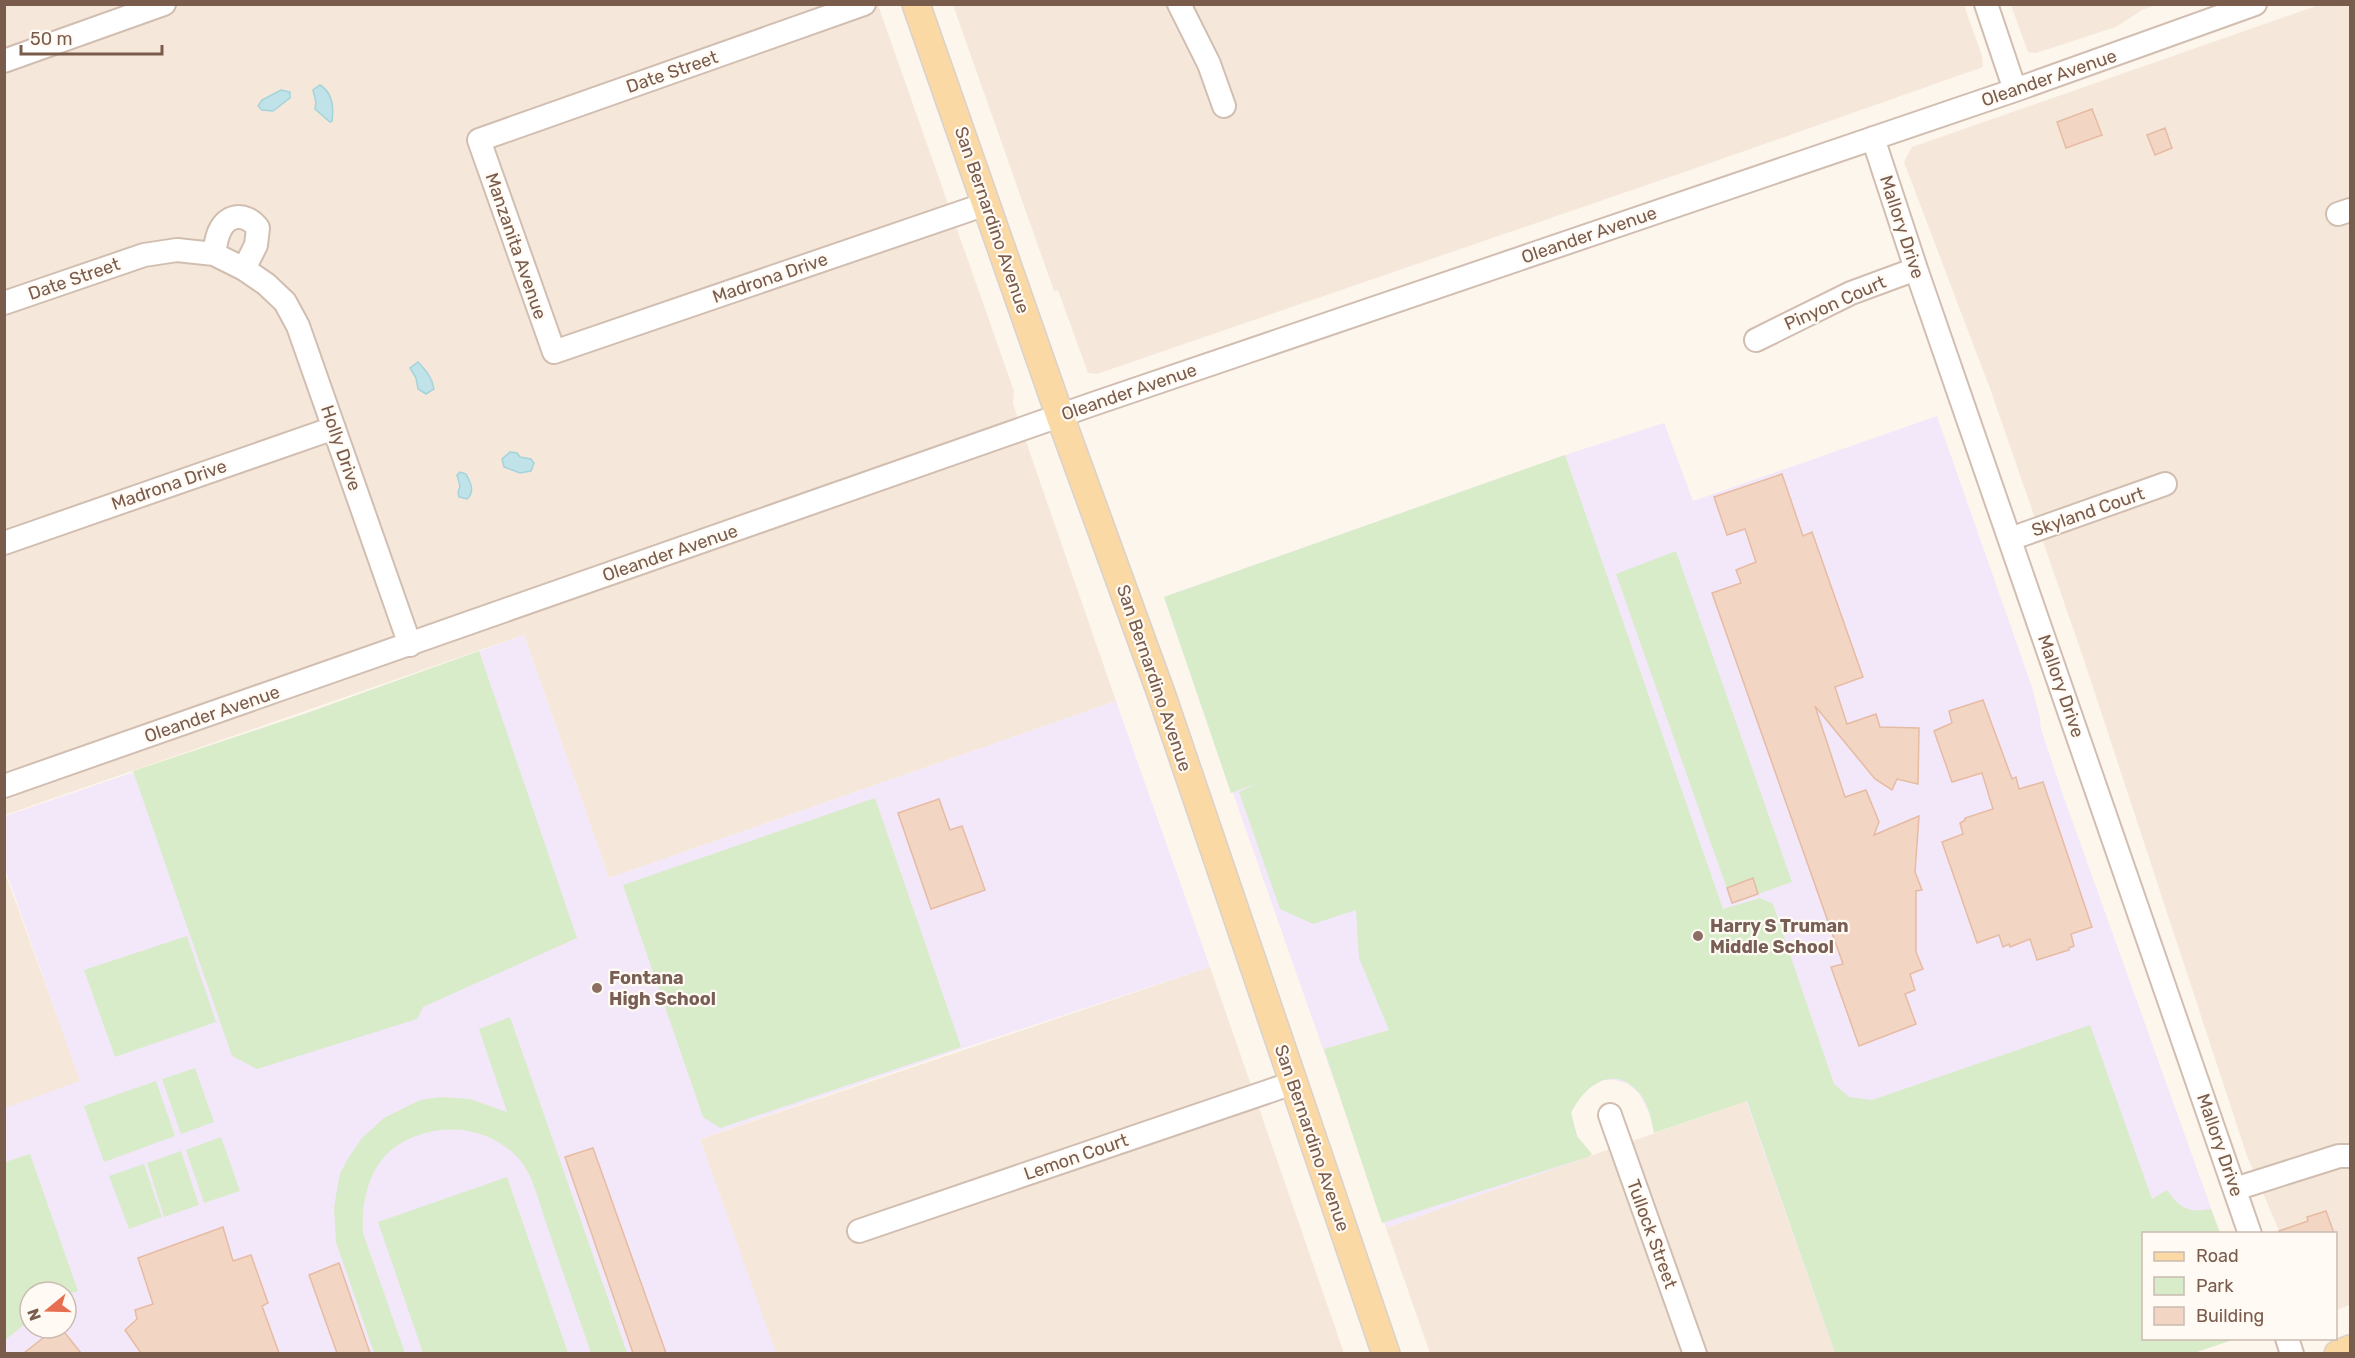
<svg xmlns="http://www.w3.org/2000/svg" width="2355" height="1358" font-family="Rubik,sans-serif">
<rect width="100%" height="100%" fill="#fdf6ec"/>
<path fill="#f5e8da" d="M 4,5 L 878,5 L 1014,391 L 1013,404 L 1116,701 L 609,878 L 524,635 L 5,815 Z
M 953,5 L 1964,5 L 1982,56 L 1983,67 L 1696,168 L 1097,374 L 1088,373 L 1058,290 L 1054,291 Z
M 2011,5 L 2011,4 L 2157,5 L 2142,10 L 2116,27 L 2036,53 L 2028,52 Z
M 2319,5 L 2350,5 L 2350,1305 L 2336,1310 L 2336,1234 L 2280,1233 L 2247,1156 L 2085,663 L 1992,394 L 1904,162 L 1912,147 Z
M 4,870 L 81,1082 L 5,1108 L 4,1108 Z
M 1210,967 L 1344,1353 L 775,1353 L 700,1139 Z
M 1746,1101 L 1835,1353 L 1430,1353 L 1386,1228 Z"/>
<path fill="#f3e8fa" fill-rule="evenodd" d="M 1937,416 L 2032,687 L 2040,718 L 2041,729 L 2062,792 L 2220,1233 L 2144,1234 L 2144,1338 L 2235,1339 L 2191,1354 L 1835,1353 L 1746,1101 L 1649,1113 L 1639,1093 L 1628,1084 L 1615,1080 L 1601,1080 L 1588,1087 L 1581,1094 L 1571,1113 L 1577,1136 L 1592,1154 L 1588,1157 L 1386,1228 L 1164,597 L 1565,455 L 1664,423 L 1693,501 Z
M 524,635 L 609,878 L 1116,701 L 1210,967 L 961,1049 L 700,1139 L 776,1353 L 5,1353 L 5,1108 L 80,1081 L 5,869 L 5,816 L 307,713 ZM 30,1292 L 66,1292 L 66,1328 L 30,1328 Z"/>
<path fill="#d8ecc9" d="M 1565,455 L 1723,909 L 1760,898 L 1773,904 L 1834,1084 L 1849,1097 L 1872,1100 L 2090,1025 L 2152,1199 L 2167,1190 C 2181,1209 2188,1213 2211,1209 L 2220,1233 L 2144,1234 L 2144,1338 L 2235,1339 L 2191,1354 L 1835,1353 L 1747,1101 L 1654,1133 C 1651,1120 1649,1105 1640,1094 C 1615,1063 1585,1084 1571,1113 L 1577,1136 L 1592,1154 L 1588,1157 L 1382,1223 L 1324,1049 L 1389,1030 L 1359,958 L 1356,910 L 1313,924 L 1280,909 L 1239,792 L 1255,784 L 1231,793 L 1164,597 Z
M 1676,551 L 1792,882 L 1732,903 L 1616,574 Z
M 479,651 L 577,938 L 423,1007 L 417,1019 L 257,1069 L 232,1056 L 133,771 L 307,713 Z
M 875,798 L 961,1047 L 720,1128 L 703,1117 L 623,885 Z
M 187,936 L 216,1022 L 115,1057 L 84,970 Z
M 510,1017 L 627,1353 L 591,1353 C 576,1310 561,1267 546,1223 C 539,1203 534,1177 520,1160 C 490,1126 441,1121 403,1142 C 370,1159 361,1200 363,1233 L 405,1353 L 374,1353 L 336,1242 L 334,1208 L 337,1190 L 340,1173 L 349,1157 L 361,1139 L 384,1118 L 420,1100 L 441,1097 L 470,1099 L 507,1112 L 479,1029 Z
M 195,1068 L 214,1122 L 181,1134 L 162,1079 Z
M 156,1081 L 175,1136 L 104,1162 L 84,1106 Z
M 221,1137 L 240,1191 L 204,1203 L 186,1150 Z
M 181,1151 L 199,1205 L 164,1217 L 147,1163 Z
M 30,1154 L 78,1291 L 66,1295 L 66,1292 L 30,1292 L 30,1320 L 5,1340 L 5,1162 Z
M 144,1164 L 162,1217 L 129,1229 L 109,1176 Z
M 507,1177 L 568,1353 L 423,1353 L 378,1222 Z"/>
<path fill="#bfe3e8" stroke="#a5d3da" stroke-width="1.5" d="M 320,85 C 333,93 334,107 332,121 L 330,122 L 315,109 L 316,102 L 313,90 Z
M 281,90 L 290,92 L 290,98 L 273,111 L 262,110 L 258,106 L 262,100 Z
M 418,362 C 426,371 432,377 434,389 L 426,394 L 418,389 L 416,378 L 410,368 Z
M 510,452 L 517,453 L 520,457 L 531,459 L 534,463 L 531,471 L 520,473 L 504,467 L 502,459 Z
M 460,472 L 466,474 C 471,483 475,492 467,499 L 459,497 L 458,493 L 460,486 L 457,475 Z"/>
<path fill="#f3d5c3" stroke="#e6bba3" stroke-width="1.5" d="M 2092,109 L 2102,135 L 2066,148 L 2057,122 Z
M 2165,128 L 2172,148 L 2155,155 L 2147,135 Z
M 1782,474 L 1803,536 L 1812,532 L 1863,677 L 1835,687 L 1847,724 L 1876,714 L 1880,727 L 1919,728 L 1918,784 L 1897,779 L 1892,790 L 1875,779 L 1815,706 L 1845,797 L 1866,790 L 1879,822 L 1874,835 L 1919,816 L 1915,872 L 1922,890 L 1916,891 L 1916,952 L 1923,969 L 1910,974 L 1915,990 L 1905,994 L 1916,1024 L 1859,1046 L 1831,967 L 1843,964 L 1712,593 L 1741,583 L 1736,570 L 1756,562 L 1745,529 L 1727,535 L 1714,497 Z
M 1983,700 L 2012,779 L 2016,777 L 2019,789 L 2043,782 L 2092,927 L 2071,934 L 2074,946 L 2069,948 L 2069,950 L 2037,960 L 2030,939 L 2010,947 L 2009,944 L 2003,947 L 1999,935 L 1977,943 L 1942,842 L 1963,834 L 1960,823 L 1965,820 L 1965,818 L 1993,809 L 1982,773 L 1952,782 L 1934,731 L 1952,723 L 1949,711 Z
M 939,799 L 950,830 L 962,826 L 985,890 L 931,909 L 898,813 Z
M 1753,878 L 1758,894 L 1732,903 L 1727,888 Z
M 593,1148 L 666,1353 L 633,1353 L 565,1157 Z
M 2326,1211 L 2334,1233 L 2280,1233 L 2279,1231 L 2308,1221 L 2307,1217 Z
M 223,1227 L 233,1261 L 251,1255 L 268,1303 L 262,1306 L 279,1353 L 141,1353 L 125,1330 L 137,1319 L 135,1310 L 153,1304 L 138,1258 Z
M 339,1263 L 370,1353 L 337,1353 L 309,1275 Z
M 56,1328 L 61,1328 L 81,1353 L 24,1353 Z"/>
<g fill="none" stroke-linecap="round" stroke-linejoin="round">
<g stroke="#d1beb0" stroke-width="26">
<path id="minor" d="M 864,4 L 479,140 L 554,352 L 986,204
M 1179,4 L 1209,64 L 1224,106
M 1986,4 L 2015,90
M 4,61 L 164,4
M 1873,138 L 1916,269 L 2250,1234
M 2338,214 L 2350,210
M 214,254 C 215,248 216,241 218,235 C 225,214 245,211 258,228 L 256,245 L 244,269
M 4,303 L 144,255 L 177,250 L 214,254 L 244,269 L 266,284 L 285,302 L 298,326 L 410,645
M 1756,340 L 1851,293 L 1916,269
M 2010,539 L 2165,484
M 4,543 L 334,428
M 4,786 L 1093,404 L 2015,90 L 2255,4
M 1610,1115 L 1695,1354
M 2235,1189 L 2339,1156 L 2350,1156
M 859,1231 L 1293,1083
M 2287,1338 L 2292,1354"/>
</g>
<g stroke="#dad1cd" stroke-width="30">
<path id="major" d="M 916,4 L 1060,416 L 1162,696 L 1386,1354
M 2338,1354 L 2350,1349"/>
</g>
<use href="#minor" stroke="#fff" stroke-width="22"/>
<use href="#major" stroke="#fbd9a5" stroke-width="27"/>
</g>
<g fill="#8d6e63" stroke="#fffaf3" stroke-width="2">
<circle cx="1698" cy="936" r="6"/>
<circle cx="597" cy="988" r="6"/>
</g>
<g text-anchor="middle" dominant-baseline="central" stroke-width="4.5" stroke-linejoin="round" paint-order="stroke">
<g font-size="18" fill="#7a5c4d" stroke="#fffaf3">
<text transform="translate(672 72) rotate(-19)">Date Street</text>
<text transform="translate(2049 78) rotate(-19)">Oleander Avenue</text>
<text transform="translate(992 220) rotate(71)">San Bernardino Avenue</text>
<text transform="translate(1902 227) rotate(72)">Mallory Drive</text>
<text transform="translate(1589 235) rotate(-19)">Oleander Avenue</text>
<text transform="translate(516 246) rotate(71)">Manzanita Avenue</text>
<text transform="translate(770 278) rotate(-19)">Madrona Drive</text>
<text transform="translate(74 279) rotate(-19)">Date Street</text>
<text transform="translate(1835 303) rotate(-24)">Pinyon Court</text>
<text transform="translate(1129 392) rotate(-19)">Oleander Avenue</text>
<text transform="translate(341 448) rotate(71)">Holly Drive</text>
<text transform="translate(169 485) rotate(-19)">Madrona Drive</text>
<text transform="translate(2088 512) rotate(-19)">Skyland Court</text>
<text transform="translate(670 553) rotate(-19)">Oleander Avenue</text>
<text transform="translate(1154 678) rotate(71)">San Bernardino Avenue</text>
<text transform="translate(2061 686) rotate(71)">Mallory Drive</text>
<text transform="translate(212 714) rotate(-19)">Oleander Avenue</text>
<text transform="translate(1312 1138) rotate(71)">San Bernardino Avenue</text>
<text transform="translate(2220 1145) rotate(71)">Mallory Drive</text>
<text transform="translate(1076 1157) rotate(-19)">Lemon Court</text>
<text transform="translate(1652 1234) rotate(70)">Tullock Street</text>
</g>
<g font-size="18" font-weight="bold" fill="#785e54" stroke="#fffaf3" text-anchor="start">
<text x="1710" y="926">Harry S Truman<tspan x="1710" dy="21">Middle School</tspan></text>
<text x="609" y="978">Fontana<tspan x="609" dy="21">High School</tspan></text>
</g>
</g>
<rect width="2355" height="1358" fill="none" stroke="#7a5c4d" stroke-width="12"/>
<rect x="2142" y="1232" width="195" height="108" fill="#fffaf3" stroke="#cabbb1" stroke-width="1.5"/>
<rect x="2154" y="1252" width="30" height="9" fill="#fbd9a5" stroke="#cabbb1" stroke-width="1.5"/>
<text x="2196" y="1262" font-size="18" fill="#7a5c4d">Road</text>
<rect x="2154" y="1277" width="30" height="18" fill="#d8ecc9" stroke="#cabbb1" stroke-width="1.5"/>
<text x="2196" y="1292" font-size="18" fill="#7a5c4d">Park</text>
<rect x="2154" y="1307" width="30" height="18" fill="#f3d5c3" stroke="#cabbb1" stroke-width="1.5"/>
<text x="2196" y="1322" font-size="18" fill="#7a5c4d">Building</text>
<g transform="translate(48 1310) rotate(251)"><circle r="28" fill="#fffaf3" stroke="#cabbb1" stroke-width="1.5"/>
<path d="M0-4.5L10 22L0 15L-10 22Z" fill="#e76f51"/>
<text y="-9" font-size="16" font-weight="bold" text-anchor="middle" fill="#7a5c4d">N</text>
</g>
<path d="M21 45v9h141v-9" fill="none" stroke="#7a5c4d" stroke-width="3"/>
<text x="30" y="45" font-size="18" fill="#7a5c4d" stroke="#fffaf3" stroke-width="4.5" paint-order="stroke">50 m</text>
</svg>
